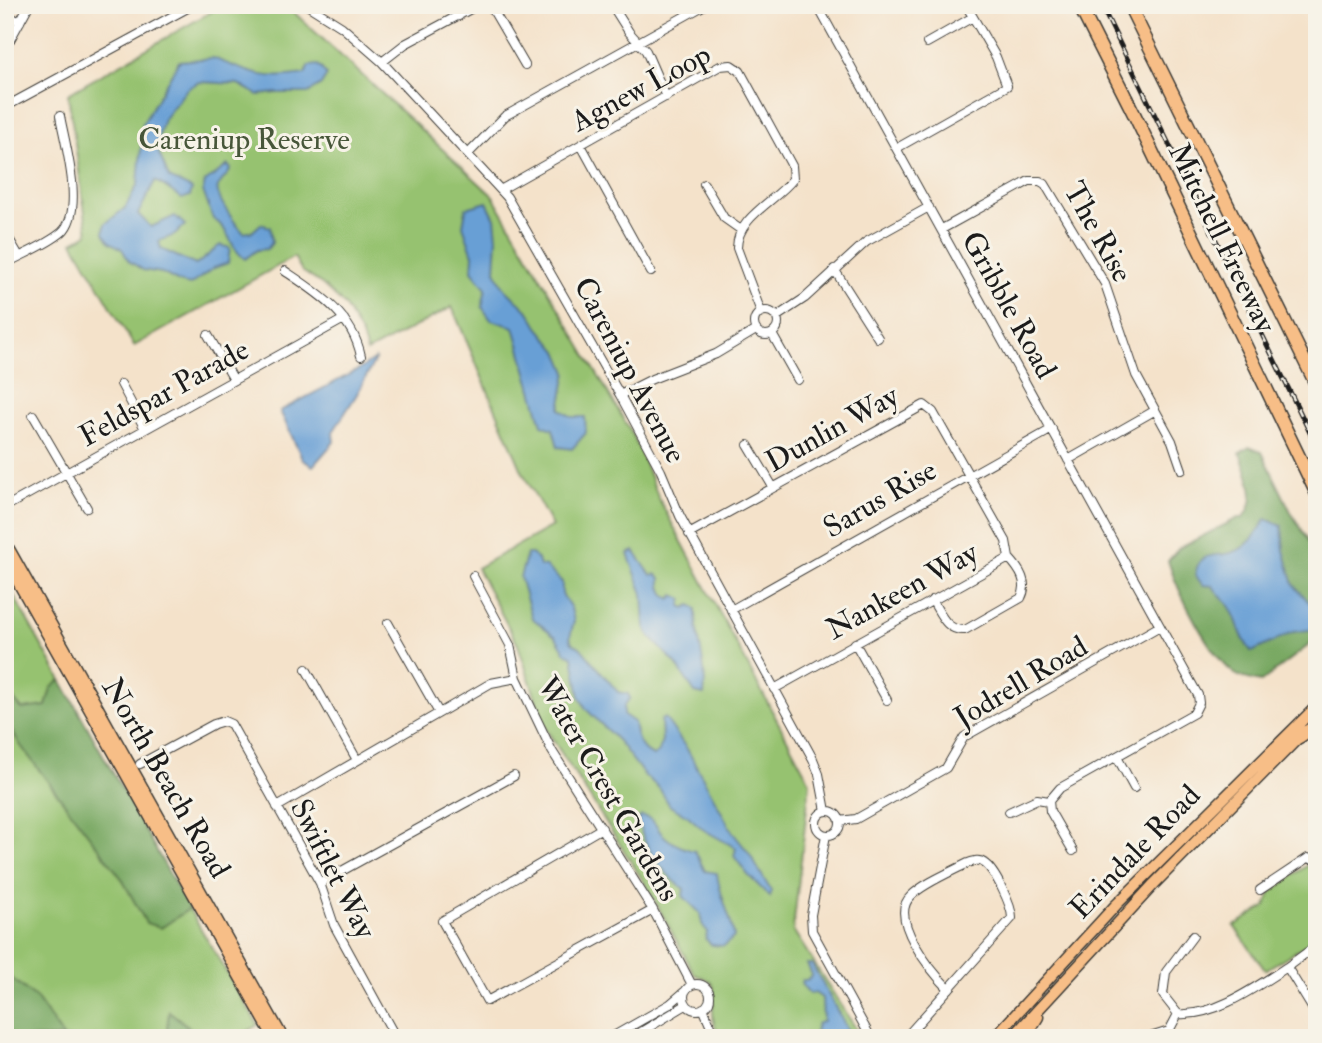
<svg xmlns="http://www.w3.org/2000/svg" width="1322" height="1043" font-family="'IM FELL Double Pica',serif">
<rect width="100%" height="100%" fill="#f7f3e8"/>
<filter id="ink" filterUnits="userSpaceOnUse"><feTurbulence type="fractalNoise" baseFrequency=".0143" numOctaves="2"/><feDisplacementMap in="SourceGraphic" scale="14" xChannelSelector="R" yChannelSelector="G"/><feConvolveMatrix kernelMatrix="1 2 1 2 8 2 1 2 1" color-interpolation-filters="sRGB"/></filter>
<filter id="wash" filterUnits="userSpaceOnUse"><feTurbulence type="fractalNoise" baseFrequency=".00686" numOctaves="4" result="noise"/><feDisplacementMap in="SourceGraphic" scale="28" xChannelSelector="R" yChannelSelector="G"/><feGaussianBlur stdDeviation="1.57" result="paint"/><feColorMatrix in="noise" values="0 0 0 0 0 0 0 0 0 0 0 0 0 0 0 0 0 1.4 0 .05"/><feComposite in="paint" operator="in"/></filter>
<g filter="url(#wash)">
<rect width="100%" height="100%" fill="#f4e2ca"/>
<path fill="#96c26f" stroke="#596f46" stroke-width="2" d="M 223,5 L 286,5 L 493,196 L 634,437 L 660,501 L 810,782 L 793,930 L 862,1038 L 723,1038 C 720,1034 715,1028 714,1023 C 708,1002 727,982 695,975 L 649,890 L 546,729 L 518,645 L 477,568 L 552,526 L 523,473 L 452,307 L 367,352 L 362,336 L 345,306 L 323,285 L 302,271 L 294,257 L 134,346 L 73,242 L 88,234 L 68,94 Z
M 5,580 L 189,909 L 258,1025 L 236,1038 L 5,1038 Z
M 1306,866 L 1317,868 L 1317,938 L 1265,970 L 1234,926 L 1266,906 L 1271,892 Z"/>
<path fill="#78a862" stroke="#4a623f" stroke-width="2" d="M 1249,447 L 1262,452 L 1292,514 L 1317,554 L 1317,639 L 1261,682 C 1252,680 1243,679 1235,674 C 1209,655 1178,592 1168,561 L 1179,548 L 1238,518 L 1243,518 C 1261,498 1247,475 1240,453 Z
M 61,680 L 189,909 L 161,928 L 146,923 L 122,879 L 21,746 L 5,720 L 5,689 L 22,709 L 46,706 L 51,688 Z
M 5,973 L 37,999 L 64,1038 L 5,1038 Z
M 169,1011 L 190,1028 L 195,1038 L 166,1038 Z"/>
<path fill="#679fd5" stroke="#425e78" stroke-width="2" d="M 213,58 C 250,73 265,81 305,74 L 309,66 L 318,65 L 327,75 L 321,85 L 308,93 L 277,93 L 258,95 L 238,84 L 199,82 L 187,89 L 164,119 L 156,146 L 169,178 L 192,189 L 190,196 L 182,199 C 173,193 165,185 155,181 L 138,214 L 151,227 L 175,216 L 185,225 L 175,235 L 159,241 L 161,249 L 196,265 L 220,245 L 230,248 L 228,263 L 214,268 L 190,285 L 179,282 L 162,273 L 143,270 L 129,261 L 122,249 L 110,242 L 104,233 L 105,224 L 125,208 L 138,184 L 143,123 L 179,61 Z
M 228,165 L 231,169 C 228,176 220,181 218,187 C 214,196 237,226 244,233 L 253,231 L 261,224 L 270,227 L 272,243 L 267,249 L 257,250 L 245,259 C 229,248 230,228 213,219 L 203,191 L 205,182 Z
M 487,202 L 495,218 L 497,238 L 495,271 L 505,289 L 530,313 L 538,327 L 558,351 L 567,372 L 560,409 L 572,417 L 585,417 L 586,433 L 572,449 L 558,447 L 553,429 L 542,425 L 514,327 L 491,320 L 482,307 L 486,288 L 472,271 L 473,255 L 463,226 L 466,208 Z
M 376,358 L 357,394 L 333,432 L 334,442 L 313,466 L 303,460 L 280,411 L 360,369 Z
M 1266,519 L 1282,526 L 1284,550 L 1294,585 L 1317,611 L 1317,629 L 1293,632 L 1252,652 C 1239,638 1239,620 1228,604 C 1223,597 1217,594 1213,586 L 1203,585 L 1195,576 C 1199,548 1215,559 1234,552 C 1250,546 1258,532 1266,519 Z
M 634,551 L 651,575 L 656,574 L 661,578 C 660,587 663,595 671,599 L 674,595 L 683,599 L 681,606 L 685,608 L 691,605 L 696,609 C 695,638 708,665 704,695 L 695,693 L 676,664 L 650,637 L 645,627 L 643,594 L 628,554 Z
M 527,554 L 532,554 L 538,560 L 540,566 L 546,567 L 562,582 L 562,594 L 571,608 L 574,621 L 570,637 L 572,643 L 580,647 L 618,692 L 628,694 L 630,698 L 624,706 L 624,715 L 634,722 C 636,737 639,749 653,756 L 659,752 L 662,740 L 661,720 L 665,718 L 687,749 L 733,833 L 749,853 L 771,891 L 770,897 L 748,875 L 734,856 L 736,848 L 704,830 L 688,816 L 670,806 L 659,788 L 645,776 L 618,741 L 586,709 L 580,697 L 573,657 L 565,652 L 556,637 L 532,618 L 520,577 Z
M 641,816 C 652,818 654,822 659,830 C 666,841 684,849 695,851 L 705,871 L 717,873 C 719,895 731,915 734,937 L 724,946 L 711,945 L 706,939 L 707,932 L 702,924 L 700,913 L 683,896 L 684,889 C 662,872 643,847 638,820 Z
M 807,964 L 812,964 L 852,1038 L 814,1038 L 817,1024 L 823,1021 L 822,998 L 815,993 L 810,994 L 801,984 L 802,980 L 807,980 L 812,975 Z"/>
</g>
<g filter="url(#ink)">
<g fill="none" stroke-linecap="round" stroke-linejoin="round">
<g stroke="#3c3a36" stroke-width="10">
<path id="minor" d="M 307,5 L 342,27 L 382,62 L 507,197 L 620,395 L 661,471 L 680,516 L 813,759 L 819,774 L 826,811
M 452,5 L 459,16
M 490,5 L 525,65
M 612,5 L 629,32 L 646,51 L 666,97
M 817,5 L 1198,695 L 1199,703 L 1194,713 L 1060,788 L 1049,801 L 1050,811 L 1073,851
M 5,14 L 20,22
M 927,43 L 973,17
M 5,49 L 29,5
M 382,62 L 405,44 L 478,5
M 5,107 L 193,5
M 581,145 L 651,272
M 897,148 L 1007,86 L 996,57 L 966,5
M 468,154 L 505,116 L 705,5
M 704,184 L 724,218 L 741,230
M 502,189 L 720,66 L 731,65 L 740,71 L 792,166 L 793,179 C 776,201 737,217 737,248 L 761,312
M 942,229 L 1029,181 L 1040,181 L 1045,184 L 1105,284 L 1136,375 L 1172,441 L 1182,470
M 5,232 L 19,256
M 5,264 C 23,254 47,245 62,232 C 85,211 65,144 60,116
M 834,269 L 878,338
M 285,271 C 318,293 352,314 361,356
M754 323a12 12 0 1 1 24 0a12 12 0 1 1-24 0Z
M 776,317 L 805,298 L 866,242 L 929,207
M 772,334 L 798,380
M 208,335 L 234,380
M 121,384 L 145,429
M 620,395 L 652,379 L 716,354 L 756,330
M 33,415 L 87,508
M 748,445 L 773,487
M 1068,460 L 1154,411
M 5,507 L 344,319
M 689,534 L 924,405 L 933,412 L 1006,541 L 1009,558 L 774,689
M 473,576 L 510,645 L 517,678 L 552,751 L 653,910 L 692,985
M 932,600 C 941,614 946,631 965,630 L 1021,598 C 1029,583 1020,570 1009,558
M 731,610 L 1052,429
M 388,623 L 439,713
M 855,643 L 887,700
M 306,669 L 357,760
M 1117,757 L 1134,788
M 140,764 L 214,724 L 224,721 L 231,724 L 320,883 L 334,925 L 396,1038
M 277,807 L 491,683 L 517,678
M816 823a12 12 0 1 1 24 0a12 12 0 1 1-24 0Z
M 1009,812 L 1037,799 L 1049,801
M 840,821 L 856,819 L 946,768 L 964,737 L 1160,626
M 602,828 L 442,921 L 487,1001 L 653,910
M 826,835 L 811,915 L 812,931 L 871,1038
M 320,883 L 514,776
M 1260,890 L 1308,858 L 1317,861
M 1193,936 L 1166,972 L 1163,995 L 1178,1014 C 1215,1017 1257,986 1287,967 L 1317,1016
M 1287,967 L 1317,945
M684 997a13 13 0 1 1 26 0a13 13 0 1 1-26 0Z
M 703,1008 L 716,1038
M 610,1038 L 670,1004 L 684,992
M 631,1038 L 686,1005
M 905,1038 L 1012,918 C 1012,906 995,870 984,863 C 979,859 974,861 968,863 C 951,872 924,883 911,896 C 887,918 933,973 949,989
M 1147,1038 L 1169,1031 L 1178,1014"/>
</g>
<g stroke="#3c3a36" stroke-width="13">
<path id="major" d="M 5,542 L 283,1038
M 5,559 L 274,1038
M 994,1038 L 1116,905 L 1317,706
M 1012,1038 L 1154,884 L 1305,731
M 1025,1038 L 1038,1017"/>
</g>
<g stroke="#3c3a36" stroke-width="15">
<path id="highway" d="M 1079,5 L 1134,114 L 1317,494
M 1129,5 L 1317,386
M 1299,737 L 1317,725"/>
</g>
<use href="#minor" stroke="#fff" stroke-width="8"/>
<use href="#major" stroke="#f7be87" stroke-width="10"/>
<use href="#highway" stroke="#f7be87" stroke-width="12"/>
<g stroke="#1c1c1c" stroke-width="5">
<path id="rail" d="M 1101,5 L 1317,447"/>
</g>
<use href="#rail" stroke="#f7f3e8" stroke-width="2.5" stroke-dasharray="8" stroke-linecap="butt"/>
</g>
</g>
<g text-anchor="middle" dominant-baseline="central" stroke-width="6" stroke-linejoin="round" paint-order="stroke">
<g font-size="30" fill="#1c1c1c" stroke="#f7f3e8">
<text transform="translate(641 88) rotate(-28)">Agnew Loop</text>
<text transform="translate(1098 232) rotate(61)">The Rise</text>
<text transform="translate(1222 238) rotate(64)">Mitchell Freeway</text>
<text transform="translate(1009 305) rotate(61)">Gribble Road</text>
<text transform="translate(630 370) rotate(62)">Careniup Avenue</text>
<text transform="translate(164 393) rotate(-29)">Feldspar Parade</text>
<text transform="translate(832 429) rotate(-29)">Dunlin Way</text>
<text transform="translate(880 499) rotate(-30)">Sarus Rise</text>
<text transform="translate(902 591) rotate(-29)">Nankeen Way</text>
<text transform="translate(1021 682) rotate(-31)">Jodrell Road</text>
<text transform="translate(166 778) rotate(60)">North Beach Road</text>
<text transform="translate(608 789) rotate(60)">Water Crest Gardens</text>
<text transform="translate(1135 852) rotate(-46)">Erindale Road</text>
<text transform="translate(333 869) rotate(63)">Swiftlet Way</text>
</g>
<g font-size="30" fill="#475639" stroke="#f7f3e8">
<text x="244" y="139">Careniup Reserve</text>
</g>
</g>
<rect width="1322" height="1043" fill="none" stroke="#f7f3e8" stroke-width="28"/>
</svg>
